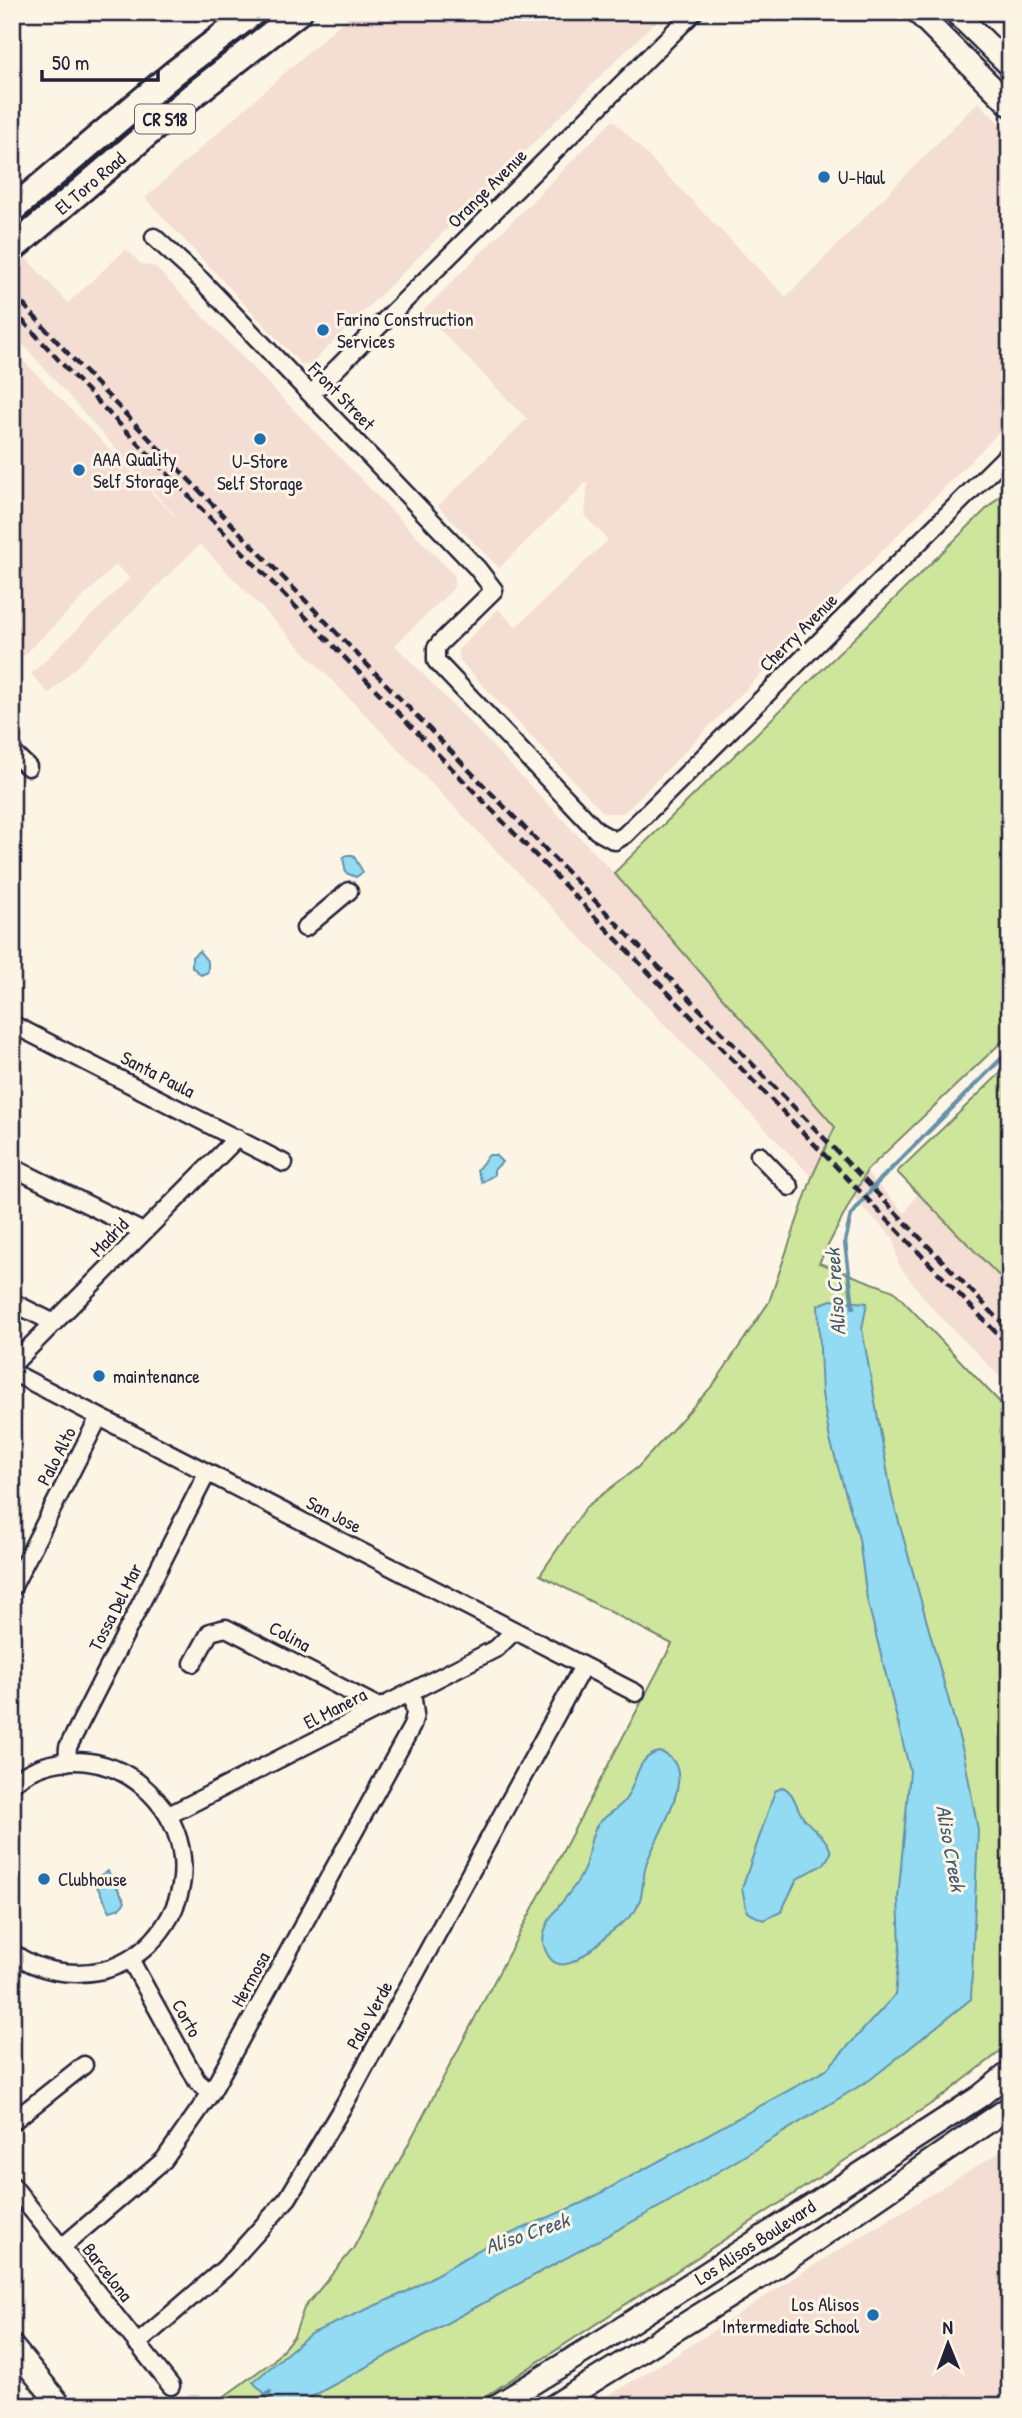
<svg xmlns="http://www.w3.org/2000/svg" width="1022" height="2418" font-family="'Patrick Hand',sans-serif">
<rect width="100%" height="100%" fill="#fcf5e5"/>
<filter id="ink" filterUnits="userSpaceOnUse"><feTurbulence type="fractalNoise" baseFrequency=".0143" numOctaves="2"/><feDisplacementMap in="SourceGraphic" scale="14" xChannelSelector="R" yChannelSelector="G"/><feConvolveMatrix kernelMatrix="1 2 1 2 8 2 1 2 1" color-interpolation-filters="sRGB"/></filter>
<g filter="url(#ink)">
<path fill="#f4ddd2" d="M 353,12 L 665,12 L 310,365 L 301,364 L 145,198 Z
M 978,102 L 1010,134 L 1010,421 L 624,813 L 604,813 L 460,661 L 458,650 L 498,609 L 516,627 L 608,540 L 585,516 L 588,481 L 499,568 L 438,506 L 527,419 L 422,312 L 613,120 L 786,297 Z
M 12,243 L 68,303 L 126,249 L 141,264 L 155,267 L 454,575 L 454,588 L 395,645 L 614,873 L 835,1127 L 831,1136 L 905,1213 L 918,1193 L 1010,1287 L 1010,1387 L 932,1308 L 898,1264 L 894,1239 L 819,1163 L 812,1177 L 200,544 L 49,694 L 31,674 L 130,578 L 116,565 L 12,667 L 12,349 L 185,527 L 12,332 Z
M 1010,2146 L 1010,2406 L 591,2406 L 676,2355 L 798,2275 Z"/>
<path fill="#cde69c" stroke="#78846c" stroke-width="2" d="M 1010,486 L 1010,1034 L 867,1170 L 819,1263 L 894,1291 L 1010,1413 L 1010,2044 L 943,2096 L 471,2406 L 211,2406 L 273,2361 L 294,2336 L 304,2308 L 353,2249 L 672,1644 L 540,1575 L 586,1507 L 638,1467 L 714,1384 L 769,1302 L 812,1177 L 835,1127 L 614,873 Z
M 1010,1064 L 1010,1287 L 897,1172 Z"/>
<path fill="#92dbf3" stroke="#6591a9" stroke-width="2" d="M 347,855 L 353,855 L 363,872 L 356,877 L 346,873 L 343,858 Z
M 199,951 L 208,962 L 208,972 L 201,975 L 192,967 L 192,957 Z
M 489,1155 L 495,1155 L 502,1162 L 494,1170 L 494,1175 L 482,1182 L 477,1170 Z
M 831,1300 L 867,1303 L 862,1329 L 892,1497 L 964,1755 L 978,1830 L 971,1999 L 871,2079 L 665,2204 L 295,2406 L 277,2406 L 253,2382 L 310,2334 L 406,2292 L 496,2240 L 584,2202 L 826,2070 L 895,1995 L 900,1946 L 898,1898 L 910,1771 L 867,1599 L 859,1539 L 830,1440 L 822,1394 L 818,1305 Z
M 660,1752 C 705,1767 654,1838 646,1865 C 642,1880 644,1897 635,1911 C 627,1922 613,1929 603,1939 C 586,1955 554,1985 543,1943 C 543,1913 574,1896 584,1869 C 589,1856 589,1839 596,1827 C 603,1815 620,1810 627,1797 C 638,1780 636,1756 660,1752 Z
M 783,1787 C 795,1793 795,1805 802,1816 C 811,1829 828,1837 831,1853 L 824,1864 L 797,1879 L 781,1912 L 763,1920 L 747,1912 L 742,1888 L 775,1791 Z
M 108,1871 L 125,1902 L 120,1908 L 110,1911 L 93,1879 Z"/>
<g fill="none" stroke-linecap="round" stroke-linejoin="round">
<path stroke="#6591a9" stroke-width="4.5" d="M 853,1307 L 845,1242 L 851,1215 L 877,1183 L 1010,1050
M 250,2406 L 270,2392"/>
<g stroke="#22223b" stroke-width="21">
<path id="minor" d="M 154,237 L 201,280 L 477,568 L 494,590 L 440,643 L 436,648 L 436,661 L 597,831 L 615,841 L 625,835 L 1010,452
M 311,394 L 694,12
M 12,752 L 28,767
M 305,928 L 349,891
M 12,1024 L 284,1163
M 759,1155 L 790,1187
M 12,1167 L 143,1232
M 12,1302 L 54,1323
M 12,1365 L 237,1138
M 12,1372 L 636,1693
M 12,1588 L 99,1417
M 193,1663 L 210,1632 L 226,1628 L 381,1708
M 67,1762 L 68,1747 L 207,1473
M 12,1783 C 110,1710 234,1834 160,1932 C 146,1950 126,1964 104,1970 C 72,1977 38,1972 12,1952
M 169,1815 L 497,1648 L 514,1631
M 130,1959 L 197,2081 L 211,2093
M 12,2122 L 84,2065
M 12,2185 L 171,2386
M 62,2247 L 164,2160 L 211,2093 L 412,1726 L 415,1714 L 412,1693
M 137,2344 L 225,2268 L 288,2198 L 345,2103 L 583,1666"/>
</g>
<g stroke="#22223b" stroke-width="26">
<path id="secondary" d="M 917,12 L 1010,105
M 955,12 L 1010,66
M 12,2346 L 61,2406
M 496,2406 L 611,2335 L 979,2097 L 1010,2072
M 553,2406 L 775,2268 L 1010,2107"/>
</g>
<g stroke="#22223b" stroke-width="30">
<path id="primary" d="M 12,210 L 174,73 L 254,12
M 12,249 L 193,95 L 299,12"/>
</g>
<use href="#minor" stroke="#fcf5e5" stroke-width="16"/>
<use href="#secondary" stroke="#fcf5e5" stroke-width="21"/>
<use href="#primary" stroke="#fcf5e5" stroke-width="24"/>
<path stroke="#22223b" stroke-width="4.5" stroke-dasharray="10 5" stroke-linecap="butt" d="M 12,292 L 84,371 L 1010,1331
M 12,309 L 76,379 L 1010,1347"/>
</g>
</g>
<g fill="#1f6fb2" stroke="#fcf5e5" stroke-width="2.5">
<circle cx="824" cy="177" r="7"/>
<circle cx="323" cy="330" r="7"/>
<circle cx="260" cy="439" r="7"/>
<circle cx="79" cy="470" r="7"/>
<circle cx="99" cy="1376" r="7"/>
<circle cx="44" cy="1879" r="7"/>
<circle cx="873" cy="2315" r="7"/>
</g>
<g text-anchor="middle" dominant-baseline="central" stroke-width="6" stroke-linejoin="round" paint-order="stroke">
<rect fill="#fcf5e5" stroke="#63616e" stroke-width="2" x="135" y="104.5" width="60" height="29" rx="5"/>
<g font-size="18" font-weight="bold" fill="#22223b">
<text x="165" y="119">CR S18</text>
</g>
<g font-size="19" fill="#22223b" stroke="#fcf5e5" text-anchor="start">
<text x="838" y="177">U-Haul</text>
<text x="337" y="319">Farino Construction<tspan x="337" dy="22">Services</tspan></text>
<text x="93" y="459">AAA Quality<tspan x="93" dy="22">Self Storage</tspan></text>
<text x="260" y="461" text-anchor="middle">U-Store<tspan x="260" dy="22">Self Storage</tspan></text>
<text x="113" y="1376">maintenance</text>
<text x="58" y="1879">Clubhouse</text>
<text x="859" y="2304" text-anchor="end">Los Alisos<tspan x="859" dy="22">Intermediate School</tspan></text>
</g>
<g font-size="19" fill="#22223b" stroke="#fcf5e5">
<text transform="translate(90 183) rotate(-40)">El Toro Road</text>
<text transform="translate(487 188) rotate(-45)">Orange Avenue</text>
<text transform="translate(342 396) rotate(46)">Front Street</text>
<text transform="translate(798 632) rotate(-45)">Cherry Avenue</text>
<text transform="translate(158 1074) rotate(27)">Santa Paula</text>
<text transform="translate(109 1237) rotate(-46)">Madrid</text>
<text transform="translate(56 1456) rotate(-63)">Palo Alto</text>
<text transform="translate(334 1514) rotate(27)">San Jose</text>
<text transform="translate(115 1607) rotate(-63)">Tossa Del Mar</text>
<text transform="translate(290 1636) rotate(28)">Colina</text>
<text transform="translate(335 1708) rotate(-27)">El Manera</text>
<text transform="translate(250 1979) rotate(-61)">Hermosa</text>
<text transform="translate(369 2015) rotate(-61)">Palo Verde</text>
<text transform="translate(187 2018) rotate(61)">Corto</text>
<text transform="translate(755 2242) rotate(-33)">Los Alisos Boulevard</text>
<text transform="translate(108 2272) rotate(52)">Barcelona</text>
</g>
<g font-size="21" font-style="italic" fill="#445a72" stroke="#fcf5e5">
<text transform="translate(835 1292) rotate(-94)">Aliso Creek</text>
<text transform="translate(951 1848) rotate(80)">Aliso Creek</text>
<text transform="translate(527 2233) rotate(-19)">Aliso Creek</text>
</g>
</g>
<rect width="1022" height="2418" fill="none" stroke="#fcf5e5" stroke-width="42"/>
<rect x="21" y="21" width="980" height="2376" fill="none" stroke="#22223b" stroke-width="2.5" filter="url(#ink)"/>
<g transform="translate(948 2344) rotate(359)" stroke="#fcf5e5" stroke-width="5" paint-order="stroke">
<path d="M0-5L12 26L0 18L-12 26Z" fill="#22223b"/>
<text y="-10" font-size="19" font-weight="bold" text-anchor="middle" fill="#22223b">N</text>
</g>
<path d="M42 70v10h116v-10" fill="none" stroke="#22223b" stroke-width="3.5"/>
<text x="52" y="70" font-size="21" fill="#22223b" stroke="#fcf5e5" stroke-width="5" paint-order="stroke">50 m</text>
</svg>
